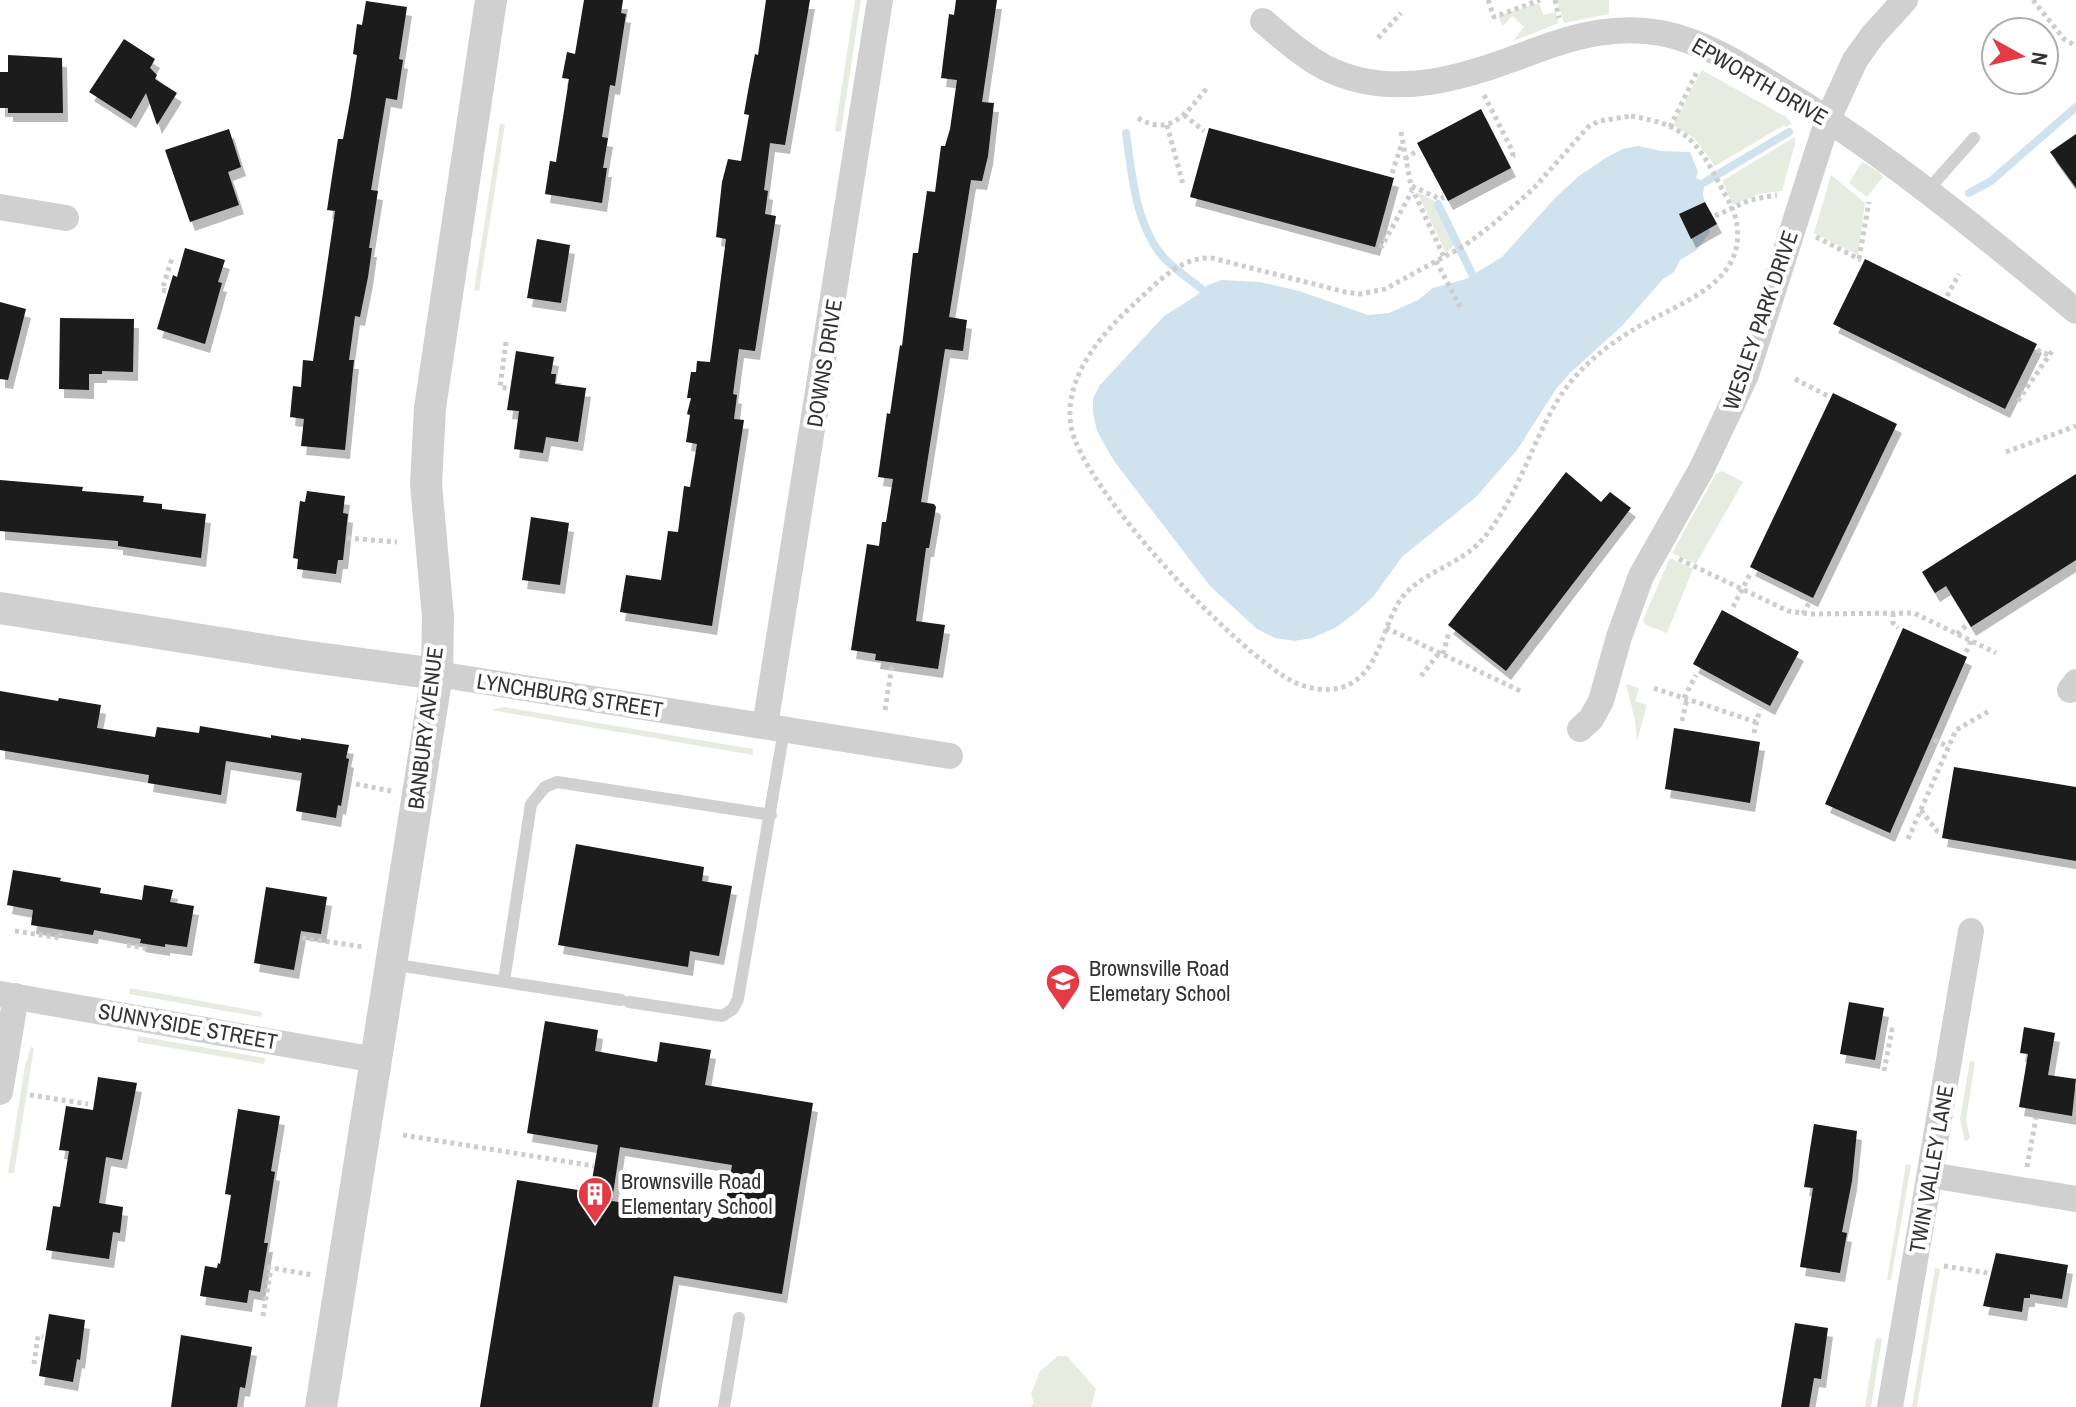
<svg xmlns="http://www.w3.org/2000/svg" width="2076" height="1407" font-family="'Archivo Narrow',sans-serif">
<defs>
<filter id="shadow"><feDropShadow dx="5" dy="9" stdDeviation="0" flood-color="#0004"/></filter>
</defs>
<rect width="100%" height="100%" fill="#fff"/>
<path fill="#e6ecdf" d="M 855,0 L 861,0 L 841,132 L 835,131 Z
M 1557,0 L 1609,0 L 1609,14 L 1564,23 Z
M 1539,3 L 1543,15 L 1556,12 L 1559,23 L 1513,41 L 1524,27 L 1512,16 L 1503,26 L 1498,16 Z
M 1702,70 L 1786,117 L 1792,124 L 1786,127 L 1784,125 L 1715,166 L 1694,138 L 1673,125 Z
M 500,124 L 505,124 L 479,291 L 474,290 Z
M 1795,137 L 1795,144 L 1782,191 L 1759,194 L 1733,205 L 1722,181 Z
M 1862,162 L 1878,171 L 1883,177 L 1867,197 L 1849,183 Z
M 1831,175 L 1865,203 L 1858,255 L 1814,233 Z
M 1417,192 L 1435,201 L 1434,204 L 1454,245 L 1446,253 Z
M 1722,471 L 1743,482 L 1696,564 L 1672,553 L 1716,474 Z
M 1670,558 L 1693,569 L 1667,633 L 1646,625 L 1643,620 Z
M 1626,684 L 1639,688 L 1635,701 L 1647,705 L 1637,741 L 1635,721 Z
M 504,707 L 753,749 L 753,755 L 491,710 Z
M 130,988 L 262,1012 L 261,1017 L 129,994 Z
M 138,1036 L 265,1058 L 264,1064 L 137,1042 Z
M 31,1047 L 34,1048 L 14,1173 L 8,1173 L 25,1066 Z
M 1970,1061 L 1975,1062 L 1966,1120 L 1970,1138 L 1965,1142 L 1960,1119 Z
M 1906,1164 L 1911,1165 L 1891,1280 L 1887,1280 Z
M 1935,1268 L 1940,1269 L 1917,1407 L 1912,1407 Z
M 1876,1338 L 1882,1339 L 1871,1407 L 1865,1407 Z
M 1058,1356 L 1067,1356 L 1096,1389 L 1091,1407 L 1031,1407 L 1034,1403 L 1031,1394 L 1040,1371 Z"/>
<path fill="#cfe2ee" d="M 1638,146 L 1661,151 L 1690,152 L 1698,172 L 1696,178 L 1705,182 L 1703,194 L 1710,232 L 1697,250 L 1680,260 L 1674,272 L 1663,279 L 1622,326 L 1570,373 L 1556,389 L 1517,450 L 1476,497 L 1402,557 L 1373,597 L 1354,614 L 1335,628 L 1312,638 L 1295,641 L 1275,638 L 1257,629 L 1210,586 L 1114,461 L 1097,431 L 1093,413 L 1093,398 L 1100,385 L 1164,316 L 1196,296 L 1208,285 L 1222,280 L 1260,282 L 1299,291 L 1368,315 L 1389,313 L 1418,300 L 1433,288 L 1466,279 L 1502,257 L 1555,198 L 1579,176 L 1607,157 L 1623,149 Z"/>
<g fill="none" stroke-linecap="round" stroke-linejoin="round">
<path stroke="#cfe2ee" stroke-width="8" d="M 1126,133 C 1132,174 1135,225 1164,258 C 1176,270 1190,280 1203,290
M 1705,182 L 1789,132
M 1969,193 L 1991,181 L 2076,107
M 1438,204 L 1473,276"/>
</g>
<path fill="#1a1a1a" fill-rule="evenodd" filter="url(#shadow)" d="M 584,0 L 623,0 L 621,13 L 626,14 L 615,86 L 610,85 L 602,137 L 608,138 L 603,168 L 607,168 L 602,203 L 545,194 L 550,161 L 556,162 L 569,79 L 562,78 L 567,52 L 575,54 Z
M 766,0 L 810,0 L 785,145 L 770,143 L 764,190 L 768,191 L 765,214 L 776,216 L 755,351 L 739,349 L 733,394 L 737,395 L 734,419 L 744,420 L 712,626 L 620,612 L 626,575 L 661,580 L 668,531 L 678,532 L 684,486 L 690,487 L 697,444 L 686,442 L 690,415 L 687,414 L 691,398 L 687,398 L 691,372 L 696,372 L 697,361 L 710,362 L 726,239 L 716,237 L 722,182 L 728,159 L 741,161 L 749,115 L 744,114 L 748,91 L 755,54 L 758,55 Z
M 956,0 L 997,0 L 982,102 L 994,103 L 988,156 L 982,181 L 971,180 L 949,317 L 967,320 L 963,351 L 945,349 L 921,502 L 934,504 L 936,507 L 929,548 L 926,548 L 916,621 L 945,625 L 938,669 L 875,660 L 876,654 L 851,650 L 867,544 L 879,546 L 882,522 L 886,522 L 893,479 L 878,477 L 887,413 L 890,414 L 900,345 L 902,346 L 913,253 L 918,253 L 927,191 L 935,192 L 941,146 L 945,146 L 950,129 L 957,80 L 941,78 L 949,14 L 954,15 Z
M 366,1 L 407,7 L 399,59 L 403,60 L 397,100 L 386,98 L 371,190 L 378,191 L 369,248 L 372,248 L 368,277 L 360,317 L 355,316 L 349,360 L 354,360 L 345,450 L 301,446 L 304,419 L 290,417 L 293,386 L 301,387 L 303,360 L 313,361 L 335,211 L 327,210 L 332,177 L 338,139 L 343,139 L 350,101 L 357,55 L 353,54 L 357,24 L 362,25 Z
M 124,39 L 155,59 L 150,68 L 157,75 L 155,79 L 177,93 L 157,125 L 146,93 L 131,119 L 89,92 Z
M 8,55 L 62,58 L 63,113 L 8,113 L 8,108 L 0,108 L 0,72 L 8,72 Z
M 1481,109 L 1511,168 L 1448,201 L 1417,143 Z
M 1209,128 L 1394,178 L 1375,247 L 1190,197 Z
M 229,129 L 241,167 L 228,172 L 239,205 L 190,222 L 165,150 Z
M 2076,134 L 2076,188 L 2050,152 Z
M 1705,202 L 1717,224 L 1691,239 L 1679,214 Z
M 537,239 L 570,245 L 561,303 L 527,298 Z
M 185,248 L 225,260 L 218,282 L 222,283 L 205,344 L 157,329 L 173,275 L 177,277 Z
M 1865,259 L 2037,344 L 2005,409 L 1833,324 Z
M 0,302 L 26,309 L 8,380 L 0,379 Z
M 60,318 L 134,319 L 133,372 L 102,371 L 102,374 L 89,374 L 89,390 L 59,389 Z
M 516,351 L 554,357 L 551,374 L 556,374 L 555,384 L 586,388 L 578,442 L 546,437 L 543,453 L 514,449 L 519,411 L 507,410 Z
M 1833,393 L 1897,424 L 1813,598 L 1750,567 Z
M 1566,472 L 1601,502 L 1610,492 L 1631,508 L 1506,671 L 1448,625 Z
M 2076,474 L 2076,560 L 1971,627 L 1946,586 L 1935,593 L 1922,572 Z
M 0,480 L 83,487 L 82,491 L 144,496 L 143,502 L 162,504 L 162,509 L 206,514 L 201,558 L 118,546 L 118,541 L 0,531 Z
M 307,491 L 345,496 L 343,513 L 348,514 L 343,560 L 338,560 L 336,574 L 297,569 L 298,559 L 293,558 L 300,501 L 305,502 Z
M 531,517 L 569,523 L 560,585 L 522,580 Z
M 1722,610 L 1799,652 L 1770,706 L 1693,664 Z
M 1903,628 L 1967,657 L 1890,833 L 1825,804 Z
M 0,691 L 58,701 L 59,698 L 101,705 L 97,728 L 155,737 L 157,727 L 199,733 L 200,726 L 271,738 L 271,735 L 301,740 L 301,738 L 349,745 L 346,758 L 349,759 L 341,806 L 338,805 L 336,818 L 296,811 L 302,773 L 226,761 L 221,795 L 148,783 L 149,775 L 0,750 Z
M 1674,728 L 1760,742 L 1750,803 L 1665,789 Z
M 1954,767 L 2076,787 L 2076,861 L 1942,838 Z
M 576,844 L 704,867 L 702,881 L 732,886 L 719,956 L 690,951 L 688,967 L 558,945 Z
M 13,870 L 61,878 L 60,881 L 101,888 L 100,893 L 142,900 L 144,885 L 173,890 L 170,902 L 194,906 L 187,947 L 165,944 L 165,947 L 140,943 L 141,939 L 94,930 L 93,935 L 31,925 L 33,910 L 7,905 Z
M 266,887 L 327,897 L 321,934 L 301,931 L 294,970 L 254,963 Z
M 1849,1002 L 1884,1008 L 1875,1060 L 1840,1054 Z
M 545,1021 L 598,1030 L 595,1051 L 657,1062 L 660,1042 L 711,1050 L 705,1085 L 813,1103 L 782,1294 L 674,1276 L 652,1407 L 480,1407 L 517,1180 L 590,1192 L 598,1145 L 527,1133 ZM 620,1147 L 732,1165 L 723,1219 L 612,1201 Z
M 2024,1027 L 2055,1033 L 2048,1075 L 2076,1079 L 2072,1116 L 2019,1107 L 2028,1054 L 2020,1053 Z
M 98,1077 L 137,1083 L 122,1160 L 106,1157 L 99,1203 L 123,1207 L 120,1233 L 113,1232 L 109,1259 L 46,1250 L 53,1206 L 60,1207 L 69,1151 L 59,1150 L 66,1106 L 93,1110 Z
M 238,1109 L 280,1116 L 271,1171 L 275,1172 L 264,1243 L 268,1243 L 260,1292 L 249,1290 L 247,1303 L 200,1296 L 205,1266 L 217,1268 L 218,1263 L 220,1264 L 231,1195 L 225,1194 Z
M 1814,1124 L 1857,1131 L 1852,1181 L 1842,1232 L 1847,1233 L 1840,1273 L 1800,1267 L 1813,1188 L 1804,1187 Z
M 1996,1253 L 2068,1265 L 2062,1299 L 2030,1294 L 2030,1298 L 2024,1298 L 2022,1312 L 1983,1306 Z
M 49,1314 L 85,1320 L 80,1360 L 77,1359 L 73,1382 L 39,1376 Z
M 1795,1323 L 1828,1328 L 1821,1379 L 1814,1378 L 1809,1407 L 1781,1407 Z
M 181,1335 L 252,1347 L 245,1388 L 240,1387 L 237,1407 L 171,1407 Z"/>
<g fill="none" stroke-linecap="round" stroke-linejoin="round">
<path stroke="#cdcdcd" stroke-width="5" stroke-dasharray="4 4" stroke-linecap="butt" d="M 1488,0 L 1494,17 L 1540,0
M 1555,0 L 1559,18
M 2033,0 L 2064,39 L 2076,46
M 1378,38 L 1401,13
M 1484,95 L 1512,150 L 1513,156 L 1511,157
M 1184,115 L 1204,131
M 1631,116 C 1685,125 1697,140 1721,187 C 1727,199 1736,212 1737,226 C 1745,287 1672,305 1633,330 C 1603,348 1574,372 1556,403 C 1530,447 1516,502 1481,541 C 1460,564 1426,571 1405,594 C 1380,623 1383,673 1343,687 C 1328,692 1309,689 1294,682 C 1238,655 1081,487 1071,426 C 1063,378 1102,333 1134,304 C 1156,284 1180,256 1212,258 L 1345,292 L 1360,294 L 1385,289 L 1464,246 L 1492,225 L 1533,189 L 1588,127 L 1599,121 Z
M 1138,118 C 1171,138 1187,112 1207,88
M 1167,125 L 1183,184
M 1670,127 L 1698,70
M 1401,132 L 1411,186 L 1444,257
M 1405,159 L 1418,150
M 1392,173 L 1402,143
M 1412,186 L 1440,199 L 1444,197
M 1715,216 L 1750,200 L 1777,195
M 1816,237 L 1861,260
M 1379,245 L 1382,246 L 1412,191
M 1859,259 L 1869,202
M 1436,261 L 1462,310
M 166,291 L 162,290 L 172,258
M 1947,296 L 1959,274
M 506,342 L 500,387 L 507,388
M 2037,350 L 2049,355
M 1795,379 L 1828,396
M 2018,401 L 2052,351
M 2006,452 L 2076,426
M 347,538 L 397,542
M 1679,559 L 1788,611 L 1810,614 L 1914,613 L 1996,653
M 1733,607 L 1751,572
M 1893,613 L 1893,623 L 1898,628
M 1803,614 L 1810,601
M 1386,628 L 1523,692
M 1957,634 L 1968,624
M 1966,652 L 1971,641
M 1443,654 L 1449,632
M 1421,676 L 1439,653
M 1654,688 L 1756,722
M 1684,698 L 1696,675
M 885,710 L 892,665
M 1682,721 L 1687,699
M 1754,733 L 1760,709
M 1934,740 L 1949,747
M 356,784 L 391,791
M 1921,810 L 1937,831 L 1941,832
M 1908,839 L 1956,730 L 1989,711
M 15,931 L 60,938 L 61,933
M 302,938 L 364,947
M 127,945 L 150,949
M 1884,1071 L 1892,1030 L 1888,1029
M 30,1095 L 88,1104
M 403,1135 L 594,1166
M 2027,1167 L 2036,1118
M 1944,1266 L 1988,1273
M 267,1267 L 312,1275
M 263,1316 L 271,1268
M 34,1364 L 38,1336 L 43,1337"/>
<path stroke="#d0d0d0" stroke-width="12" d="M 1927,191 L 1974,138
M 391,964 L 621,1000
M 504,981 L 531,804 L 545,787 L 557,782 L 771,815
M 629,1002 L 722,1016 L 733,1009 L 738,999 L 784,730
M 724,1407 L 739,1318"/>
<path stroke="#d0d0d0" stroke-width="26" d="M 1263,21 C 1283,38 1303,56 1326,68 C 1396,103 1470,75 1537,50 C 1577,35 1618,25 1661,33 C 1707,42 1746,68 1786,93 C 1889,156 1983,234 2076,311
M 0,207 L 66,218
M 437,674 L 950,756
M 2070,690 L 2076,682
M 765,726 L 880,0
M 1580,729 L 1591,719 L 1601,701 L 1619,637 L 1641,576 L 1701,470 L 1746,375 L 1828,119 L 1855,60 L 1873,35 L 1905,0
M 0,994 L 376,1060
M 0,1092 L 16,996
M 1930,1175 L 2076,1199
M 1890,1407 L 1971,931"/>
<path stroke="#d0d0d0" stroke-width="32" d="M 0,608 L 296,655 L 437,674
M 321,1407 L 437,674 L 438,617 L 426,484 L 430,408 L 491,0"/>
</g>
<defs>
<g id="school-pin" transform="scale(1.8)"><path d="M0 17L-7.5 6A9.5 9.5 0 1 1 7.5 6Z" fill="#e63946" stroke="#fff"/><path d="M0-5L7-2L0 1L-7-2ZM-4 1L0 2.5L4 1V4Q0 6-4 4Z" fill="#fff"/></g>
<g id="building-pin" transform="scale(1.8)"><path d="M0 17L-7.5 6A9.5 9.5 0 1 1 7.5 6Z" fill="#e63946" stroke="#fff"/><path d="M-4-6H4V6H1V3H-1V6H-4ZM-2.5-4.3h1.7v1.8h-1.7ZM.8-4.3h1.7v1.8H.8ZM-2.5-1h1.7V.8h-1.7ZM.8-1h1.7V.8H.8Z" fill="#fff"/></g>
</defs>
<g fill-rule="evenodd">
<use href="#school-pin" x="1063" y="981"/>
<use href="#building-pin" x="595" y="1194"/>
</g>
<g text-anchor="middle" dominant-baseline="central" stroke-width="8" stroke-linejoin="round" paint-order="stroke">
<g font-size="22" fill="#333" stroke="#fff">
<text transform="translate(1760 81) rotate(30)">EPWORTH DRIVE</text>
<text transform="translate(1760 320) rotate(-71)">WESLEY PARK DRIVE</text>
<text transform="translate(824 363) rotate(-81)">DOWNS DRIVE</text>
<text transform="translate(570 695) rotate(9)">LYNCHBURG STREET</text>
<text transform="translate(425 728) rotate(-83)">BANBURY AVENUE</text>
<text transform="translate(188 1026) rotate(10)">SUNNYSIDE STREET</text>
<text transform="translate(1931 1169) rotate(-80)">TWIN VALLEY LANE</text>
</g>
<g font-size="22" fill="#333" stroke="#fff" text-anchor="start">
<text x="1089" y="968">Brownsville Road<tspan x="1089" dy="25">Elemetary School</tspan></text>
<text x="621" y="1181">Brownsville Road<tspan x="621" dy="25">Elementary School</tspan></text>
</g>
</g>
<g transform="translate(2020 56) rotate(98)"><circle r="38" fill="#ffffff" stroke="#adadad" stroke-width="2"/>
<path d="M0-6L14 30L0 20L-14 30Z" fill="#e63946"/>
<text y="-12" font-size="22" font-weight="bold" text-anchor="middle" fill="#333333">N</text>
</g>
</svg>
